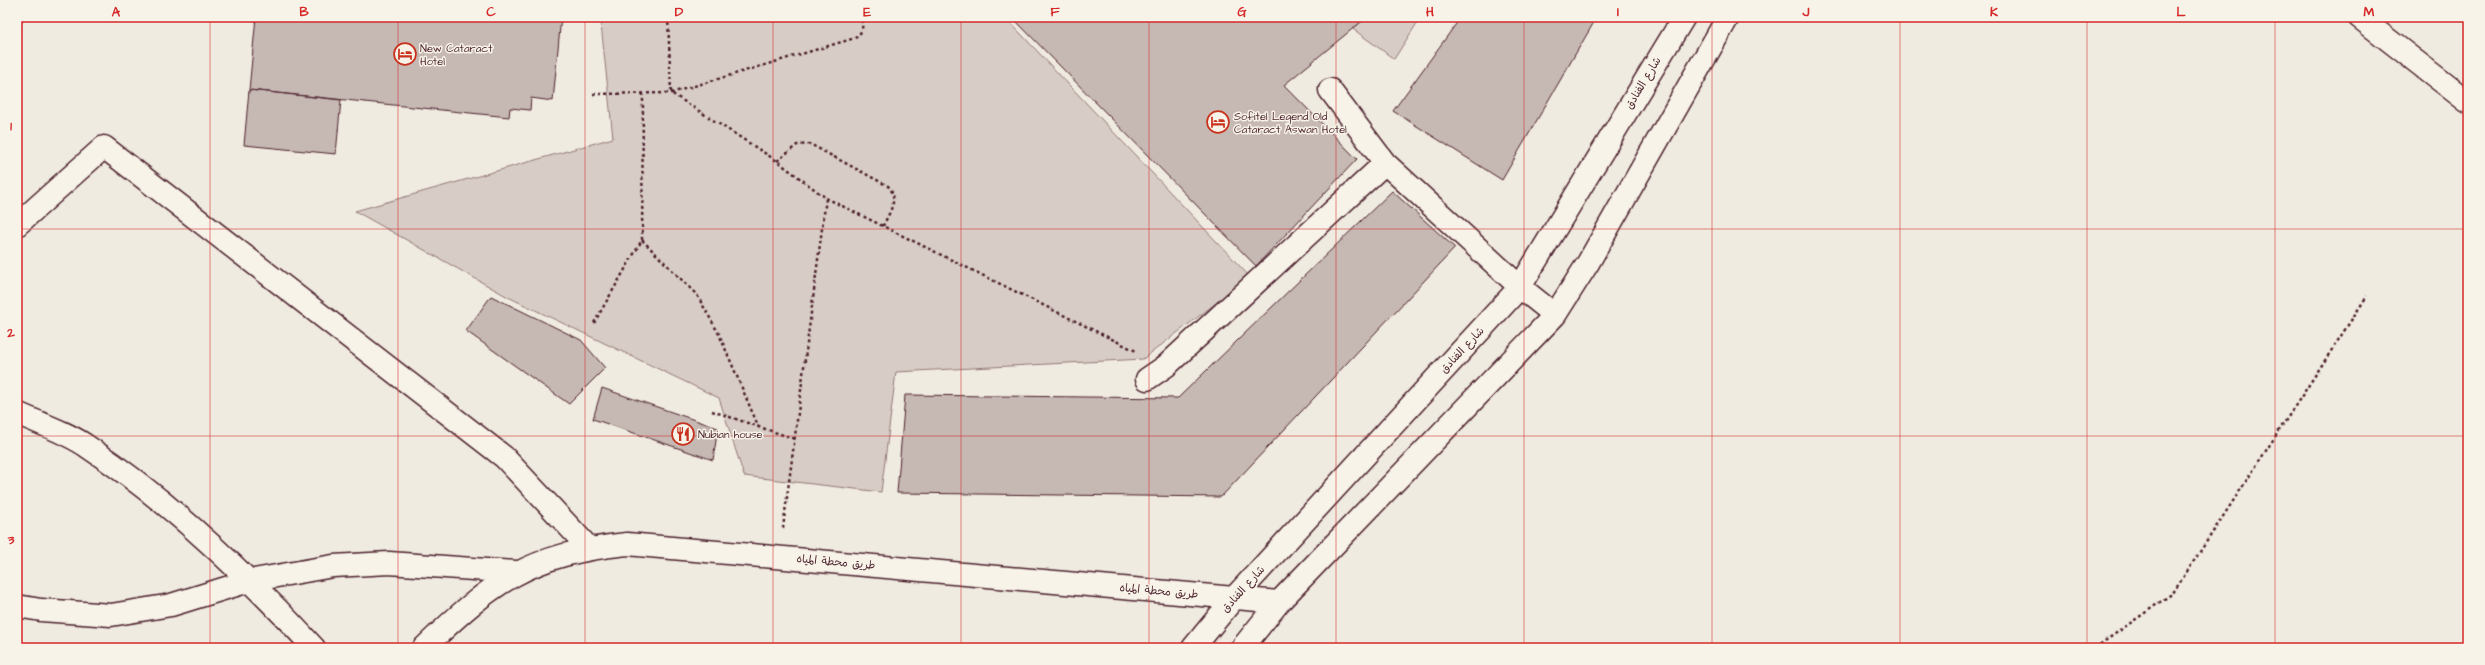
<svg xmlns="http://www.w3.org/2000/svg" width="2485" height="665" font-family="'Architects Daughter','Playpen Sans Arabic',sans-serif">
<rect width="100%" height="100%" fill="#f0ebe0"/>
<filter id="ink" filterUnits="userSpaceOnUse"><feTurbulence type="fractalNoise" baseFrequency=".025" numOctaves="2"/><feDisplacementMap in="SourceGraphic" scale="8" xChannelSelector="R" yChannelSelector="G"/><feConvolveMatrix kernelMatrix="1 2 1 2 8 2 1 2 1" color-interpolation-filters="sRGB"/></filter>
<g filter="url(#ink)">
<path fill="#d8cdc6" stroke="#917678" d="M 592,17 L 1005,17 L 1250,277 L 1143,359 L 896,372 L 881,492 L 744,476 L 719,398 L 508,297 L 355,211 L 613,138 L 601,24 Z
M 1367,17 L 1421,17 L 1394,59 L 1353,29 Z"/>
<path fill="#b7a4a2" stroke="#8b6f72" d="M 17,17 L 25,17 L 17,32 Z"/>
<path fill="#c6b8b3" stroke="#4a1f2b" d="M 256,17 L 561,17 L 553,101 L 531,98 L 530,110 L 510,108 L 509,117 L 249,90 Z
M 1012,17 L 1367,17 L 1284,85 L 1357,159 L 1256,266 Z
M 1461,17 L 1597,17 L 1502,180 L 1393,111 Z
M 249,90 L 341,100 L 336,154 L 244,145 Z
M 1392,191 L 1455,248 L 1221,497 L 897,493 L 905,395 L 1178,398 Z
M 491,296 L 581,340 L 605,368 L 569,404 L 466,331 Z
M 602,388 L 718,428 L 713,460 L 593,419 Z"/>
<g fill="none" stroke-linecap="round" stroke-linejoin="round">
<g stroke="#4a1f2b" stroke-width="25">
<path id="minor" d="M 2359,17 L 2468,102
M 1330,90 L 1385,163 L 1520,287 L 1555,315
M 17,225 L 104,147 L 504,457 L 589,548
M 1147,379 L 1166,366 L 1385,163
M 17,413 C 40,424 67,432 88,447 C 171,502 246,574 314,648
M 17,606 L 41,610 L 111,615 L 171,605 L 249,581 L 333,566 L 389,563 L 516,572
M 424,648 C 492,582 529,554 627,544 L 1279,602
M 1193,648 L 1234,598 L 1520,287 L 1684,17
M 1242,648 L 1279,602 L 1555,315 L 1588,263 L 1728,17"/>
</g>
<path stroke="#4a1f2b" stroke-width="2.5" stroke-dasharray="3 3" stroke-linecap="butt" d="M 668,17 L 671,93 L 777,161 L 826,198 L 783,528
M 593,94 L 671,93 L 855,38 C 863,32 864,26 860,17
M 777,161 L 797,145 L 810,144 L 888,186 C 900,198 889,213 883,226
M 826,198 L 1136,351
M 642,240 L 697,295 L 719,334 L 759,428
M 594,323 L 642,240 L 643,94
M 712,411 L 795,439
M 2095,648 L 2173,593 L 2367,296"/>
<use href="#minor" stroke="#f7f3e8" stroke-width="22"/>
</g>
</g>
<path fill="none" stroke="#d62828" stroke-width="1" stroke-opacity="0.55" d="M 210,17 L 210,648M 398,17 L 398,648M 585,17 L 585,648M 773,17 L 773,648M 961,17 L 961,648M 1149,17 L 1149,648M 1336,17 L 1336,648M 1524,17 L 1524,648M 1712,17 L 1712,648M 1900,17 L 1900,648M 2087,17 L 2087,648M 2275,17 L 2275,648M 17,229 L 2468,229M 17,436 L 2468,436"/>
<defs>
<g id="hotel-ring" transform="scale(1.15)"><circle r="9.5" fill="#f7f3e8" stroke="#c8321e" stroke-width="1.5"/><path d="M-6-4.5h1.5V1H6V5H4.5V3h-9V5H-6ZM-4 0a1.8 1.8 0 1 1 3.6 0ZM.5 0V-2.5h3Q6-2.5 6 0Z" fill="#c8321e"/></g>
<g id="restaurant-ring" transform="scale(1.15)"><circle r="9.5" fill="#f7f3e8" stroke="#c8321e" stroke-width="1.5"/><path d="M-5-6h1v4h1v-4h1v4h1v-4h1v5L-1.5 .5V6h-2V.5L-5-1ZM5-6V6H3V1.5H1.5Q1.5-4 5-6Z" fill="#c8321e"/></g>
</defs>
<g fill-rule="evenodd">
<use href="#hotel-ring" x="405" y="54"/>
<use href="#hotel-ring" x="1218" y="122"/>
<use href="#restaurant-ring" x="683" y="434"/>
</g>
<g text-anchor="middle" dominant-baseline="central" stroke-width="3" stroke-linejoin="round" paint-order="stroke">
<g font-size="11" fill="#4a1f2b" stroke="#f7f3e8" text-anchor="start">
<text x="420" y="48">New Cataract<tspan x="420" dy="13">Hotel</tspan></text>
<text x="1234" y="116">Sofitel Legend Old<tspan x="1234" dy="13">Cataract Aswan Hotel</tspan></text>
<text x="698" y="434">Nubian house</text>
</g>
<g font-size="11" fill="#4a1f2b" stroke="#f7f3e8">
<text transform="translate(1643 83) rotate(-59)">شارع الفنادق</text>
<text transform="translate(1462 350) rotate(-47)">شارع الفنادق</text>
<text transform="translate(836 562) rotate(5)">طريق محطة المياه</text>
<text transform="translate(1243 589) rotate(-48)">شارع الفنادق</text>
<text transform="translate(1159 591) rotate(5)">طريق محطة المياه</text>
</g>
</g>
<rect width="2485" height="665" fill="none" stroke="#f7f3e8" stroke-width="44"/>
<rect x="22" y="22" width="2441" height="621" fill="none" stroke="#d62828" stroke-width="1.5"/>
<g font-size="13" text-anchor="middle" font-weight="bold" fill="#d62828">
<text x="116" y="16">A</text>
<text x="304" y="16">B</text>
<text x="491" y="16">C</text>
<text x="679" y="16">D</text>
<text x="867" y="16">E</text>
<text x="1055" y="16">F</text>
<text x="1242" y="16">G</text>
<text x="1430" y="16">H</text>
<text x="1618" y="16">I</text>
<text x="1806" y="16">J</text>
<text x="1994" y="16">K</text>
<text x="2181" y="16">L</text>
<text x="2369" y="16">M</text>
<text x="11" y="130">1</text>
<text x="11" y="337">2</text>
<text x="11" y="544">3</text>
</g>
</svg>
